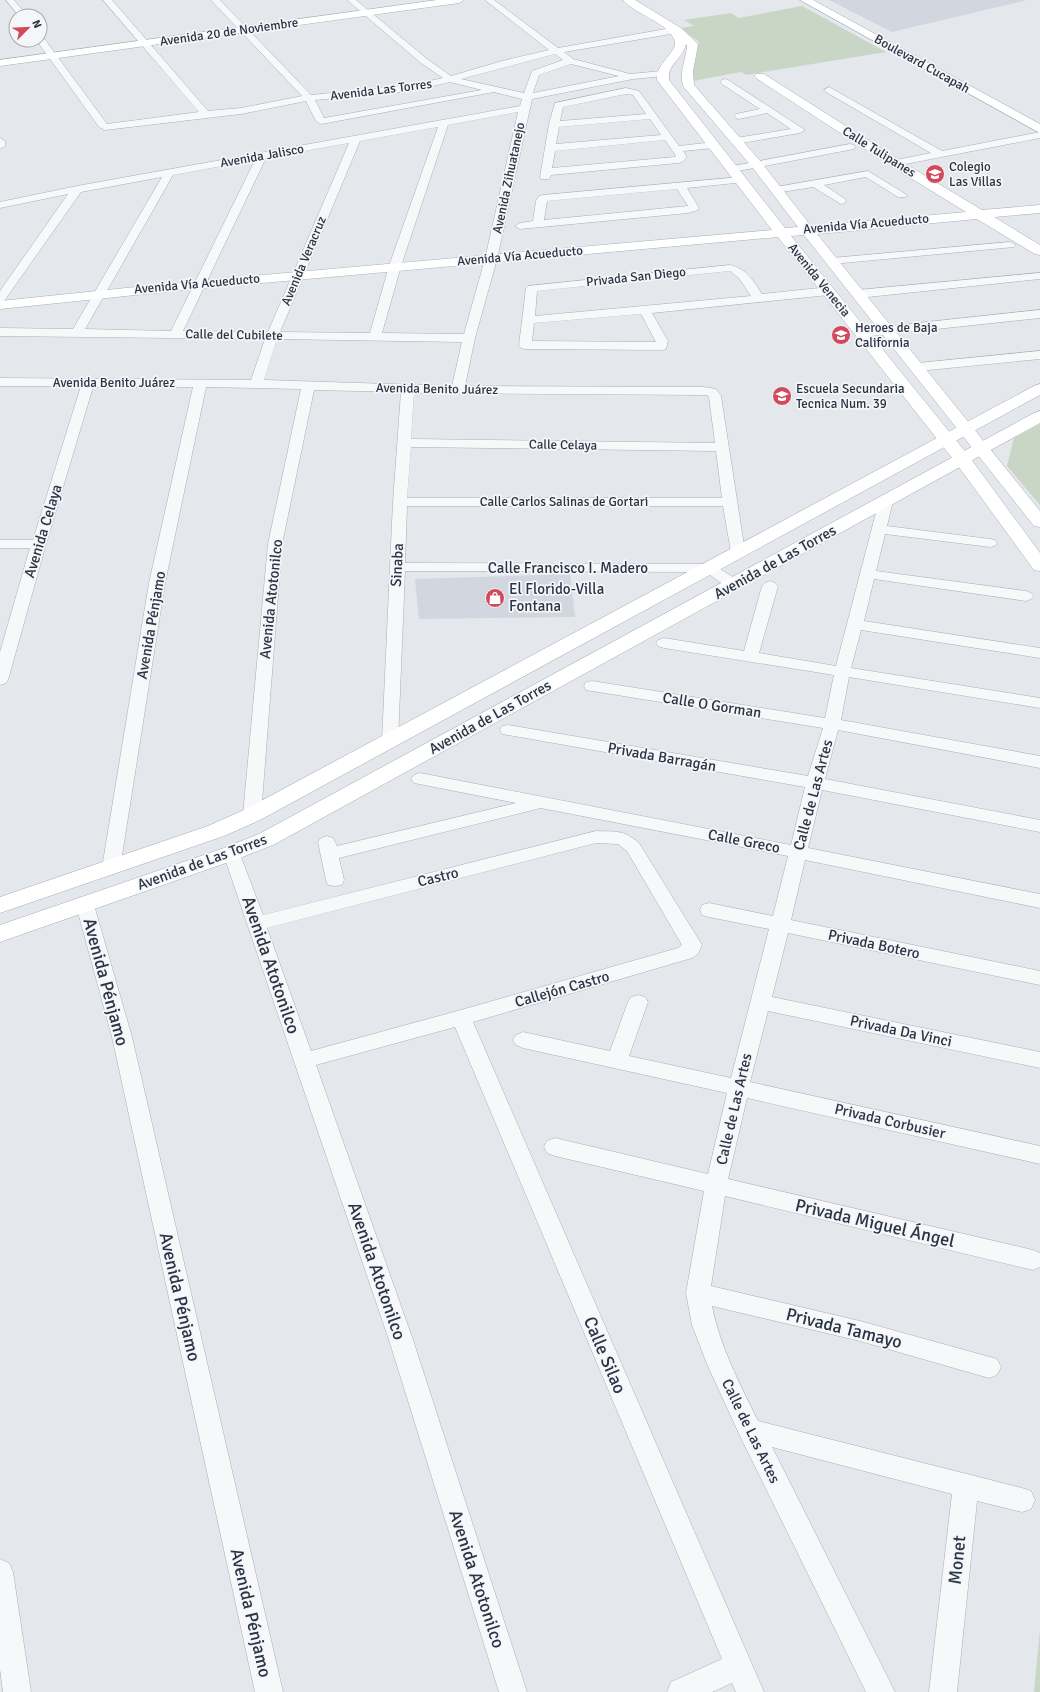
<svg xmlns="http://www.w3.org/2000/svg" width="1040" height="1692" font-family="Signika,sans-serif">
<rect width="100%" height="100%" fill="#e4e7ec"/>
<path fill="#d2d6de" d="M 829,0 L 1027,0 L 892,32 Z
M 570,574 L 575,617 L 419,619 L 415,579 Z"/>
<path fill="#c9d6c5" d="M 802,6 L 886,52 L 746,75 L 741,72 L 693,81 L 692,77 L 699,42 L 680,28 L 694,26 L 684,20 L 731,13 L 739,18 Z
M 1040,424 L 1040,505 L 1007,466 L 1014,438 Z
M 1040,1630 L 1040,1692 L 1034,1692 Z"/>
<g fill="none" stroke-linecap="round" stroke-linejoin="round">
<g stroke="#a9aeb7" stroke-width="1">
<path id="street" d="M 6,0 L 14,0 L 27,16 L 19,16 Z
M 103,0 L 112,0 L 208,111 L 241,108 L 302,96 L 211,0 L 220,0 L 311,95 L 411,85 L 443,78 L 421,63 L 347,0 L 356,0 L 427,59 L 451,76 L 502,61 L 549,50 L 485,0 L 494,0 L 558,48 L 677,27 L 680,28 L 681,30 L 677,33 L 564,52 L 573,59 L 630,74 L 661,71 L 666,74 L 664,76 L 633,79 L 532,99 L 497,259 L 475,338 L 465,386 L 703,387 L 716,389 L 721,396 L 745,552 L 743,555 L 738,556 L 733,555 L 731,552 L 723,506 L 407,506 L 405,563 L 709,564 L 714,565 L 739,581 L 742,584 L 739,587 C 727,590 716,579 706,572 L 405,571 L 398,741 L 396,745 L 390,746 L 384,745 L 382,741 L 393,502 L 401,392 L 314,390 L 282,544 L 261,815 L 258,819 L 252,821 L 246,819 L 243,815 L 268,544 L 301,389 L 206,387 L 165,583 L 120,868 L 117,872 L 111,874 L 105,872 L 102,868 L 149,583 L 193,387 L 93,387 L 46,544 L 8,680 L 6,683 L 0,685 L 0,652 L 30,548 L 0,548 L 0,540 L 33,540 L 81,386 L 0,386 L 0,378 L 251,380 L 265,339 L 0,336 L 0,328 L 73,329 L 162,177 L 81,192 L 4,301 L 0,303 L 0,291 L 68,194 L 0,208 L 0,202 L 77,186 L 520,106 L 522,99 L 494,92 L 321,124 L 316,121 L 306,101 L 241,114 L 105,130 L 99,127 L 37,41 L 40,40 L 40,36 L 43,37 L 107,124 L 199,112 ZM 555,54 L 563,60 L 532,71 L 524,93 L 461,79 ZM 571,64 L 619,76 L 533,93 L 539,75 ZM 450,82 L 482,90 L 324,118 L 315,100 L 411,91 ZM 518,112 L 485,259 L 464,334 L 382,333 L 401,266 L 448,125 ZM 438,127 L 389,266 L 370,333 L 280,332 L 360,141 ZM 349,143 L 268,332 L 183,331 L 266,158 ZM 255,160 L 171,331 L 85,329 L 173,175 ZM 277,339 L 462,342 L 452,386 L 264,380 ZM 414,393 L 707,395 L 709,397 L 715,443 L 411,439 ZM 411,447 L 716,451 L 722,498 L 407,498 Z
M 725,79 L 728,80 L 805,130 L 800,133 L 736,144 L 732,143 L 731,141 L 736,138 L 791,129 L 767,113 L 739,119 L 736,118 L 734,116 L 736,114 L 760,109 L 722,84 L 720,82 L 722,80 Z
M 829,87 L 942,151 L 1040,132 L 1040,138 L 895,166 L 891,165 L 890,163 L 891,161 L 931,153 L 826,92 L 824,90 Z
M 626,88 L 639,91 L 679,146 L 714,142 L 719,145 L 714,148 L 683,151 L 687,157 L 682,162 L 678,163 L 551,175 L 549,179 L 541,179 L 540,177 L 549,124 L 555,103 ZM 626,94 L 633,95 L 646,114 L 560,121 L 563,107 ZM 650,119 L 661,135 L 556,144 L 559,127 ZM 665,140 L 676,156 L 675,157 L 552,168 L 555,151 Z
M 0,138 L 5,141 L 5,146 L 0,149 Z
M 850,144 L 854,145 L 855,147 L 854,149 L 733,172 L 728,169 L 733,166 Z
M 868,171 L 907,195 L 906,197 L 898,197 L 866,177 L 824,185 L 845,199 L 846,201 L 845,203 L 841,204 L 813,187 L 776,193 L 771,190 L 776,187 Z
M 741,177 L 746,180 L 745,182 L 687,188 L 699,208 L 698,210 L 688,213 L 520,229 L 515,226 L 520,223 L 533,221 L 536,201 L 539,196 L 543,195 ZM 677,189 L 688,206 L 544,220 L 547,201 Z
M 1010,242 L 1016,245 L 1014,247 L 832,264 L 828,263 L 826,261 L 828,259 L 832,258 Z
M 730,265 C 747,269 753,280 762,294 L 829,287 L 833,289 L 835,291 L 833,293 L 829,295 L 652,313 L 668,341 L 666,349 L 662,350 L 525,349 L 521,348 L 519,345 L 526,288 L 528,286 ZM 730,271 L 739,278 L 751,296 L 535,316 L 537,291 ZM 641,314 L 656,342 L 532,341 L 534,323 Z
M 1040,273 L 1040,279 L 858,298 L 854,296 L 852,294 L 854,292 L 858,290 Z
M 1040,310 L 1040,318 L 862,337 L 858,336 L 856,333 L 858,330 L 862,329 Z
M 1040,351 L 1040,359 L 918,371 L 914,370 L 912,367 L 914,364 L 918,363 Z
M 886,497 L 891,498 L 893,501 L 887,526 L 990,539 L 995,540 L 997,543 L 995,546 L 990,547 L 885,534 L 876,571 L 1026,591 L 1031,593 L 1034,596 L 1031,599 L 1026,601 L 874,579 L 864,621 L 1040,648 L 1040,658 L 861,630 L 851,668 L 1040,698 L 1040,708 L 849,677 L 841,720 L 1040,756 L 1040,768 L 838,730 L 825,779 L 1040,820 L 1040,832 L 822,790 L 808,848 L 1040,894 L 1040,908 L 805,860 L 791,920 L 1040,971 L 1040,985 L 788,933 L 772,997 L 1040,1052 L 1040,1068 L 768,1011 L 750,1082 L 1040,1146 L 1040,1164 L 747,1098 L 728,1179 L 1033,1250 L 1040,1253 L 1040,1267 L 1033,1270 L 725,1196 L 711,1286 L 860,1321 L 997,1359 L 1001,1367 L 997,1375 L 989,1378 L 860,1341 L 712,1306 C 720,1347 740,1384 758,1421 L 1022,1488 L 1031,1491 L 1035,1500 L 1031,1509 L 1022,1512 L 977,1501 L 957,1692 L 929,1692 L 952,1494 L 772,1447 L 895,1692 L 866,1692 L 741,1438 L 707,1364 L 692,1325 L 686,1293 L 704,1191 L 555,1156 L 547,1153 L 544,1147 L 547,1141 L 555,1138 L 708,1174 L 727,1093 L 523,1048 L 516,1045 L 513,1040 L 516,1035 L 523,1032 L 610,1051 L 628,1002 L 631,997 L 638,995 L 645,997 L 648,1002 L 629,1056 L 731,1078 L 769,929 L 709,917 L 702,915 L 700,910 L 702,905 L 709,903 L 773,916 L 788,856 L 541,808 L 339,858 L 344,880 L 342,885 L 335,886 L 328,885 L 326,880 L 318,842 L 321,838 L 327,836 L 333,838 L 337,846 L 516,803 L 414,783 L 411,779 L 414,775 L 420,773 L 791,845 L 805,787 L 508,735 L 502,734 L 500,730 L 502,726 L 508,725 L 808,776 L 823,728 L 592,691 L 586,690 L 584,686 L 586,682 L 592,681 L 825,718 L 834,675 L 664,648 L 658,646 L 656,643 L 658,640 L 664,638 L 744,651 L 762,586 L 765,583 L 770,581 L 775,583 L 778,586 L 759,653 L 836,666 L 879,501 L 881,498 Z
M 596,831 C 617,832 622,829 639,843 L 702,945 L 698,954 L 692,958 L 473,1022 L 764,1692 L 736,1692 L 732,1683 L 712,1692 L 667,1692 L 671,1682 L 722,1659 L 455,1027 L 316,1065 L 413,1340 L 527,1692 L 499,1692 L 389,1340 L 223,853 L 226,849 L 232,847 L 238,849 L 263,915 ZM 596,843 L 618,844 L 627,851 L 682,945 L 678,948 L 461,1010 L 311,1051 L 267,928 Z
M 85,898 L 92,900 L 94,905 L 132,1037 L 283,1692 L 255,1692 L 112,1037 L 76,905 L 78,900 Z
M 0,1559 L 9,1563 L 13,1572 L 31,1692 L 3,1692 L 0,1669 Z"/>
</g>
<g stroke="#a9aeb7" stroke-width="1">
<path id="secondary" d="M 437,0 L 464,0 L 459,3 L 0,66 L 0,60 Z
M 623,0 L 635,0 L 681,28 L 697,43 L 698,45 L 693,71 L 694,85 L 761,162 L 811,226 L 966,212 L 891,166 L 756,78 L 754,76 L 756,74 L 764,74 L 899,160 L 982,210 L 1040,205 L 1040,213 L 994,217 L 1040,245 L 1040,255 L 1035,254 L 977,219 L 817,234 L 1040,511 L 1040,527 L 1034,526 L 804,235 L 791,236 L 968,455 L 1040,553 L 1040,571 L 1034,570 L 956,463 L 778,237 L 184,290 L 0,309 L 0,301 L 184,282 L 772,230 L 657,80 C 656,61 680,52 674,39 C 667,22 634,14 623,0 ZM 686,44 L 687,46 C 686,59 679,72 683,86 L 753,168 L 798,227 L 785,228 L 669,80 C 667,64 683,59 686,44 Z"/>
</g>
<g stroke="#a3abb8" stroke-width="1">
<path id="primary" d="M 800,0 L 813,0 L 1040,124 L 1040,133 Z
M 1040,384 L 1040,395 L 260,820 L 224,836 L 0,913 L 0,897 L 208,826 L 244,810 L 1034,386 Z
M 1040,411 L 1040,423 L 275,844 L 240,858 L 0,942 L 0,925 L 224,848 L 259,834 L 1034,413 Z"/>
</g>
<use href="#street" fill="#f7f8fa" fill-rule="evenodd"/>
<use href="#secondary" fill="#fff" fill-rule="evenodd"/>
<use href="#primary" fill="#fff" fill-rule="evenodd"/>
</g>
<defs>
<g id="school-disc" transform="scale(1)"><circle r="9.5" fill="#d1495b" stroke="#f4f6f9"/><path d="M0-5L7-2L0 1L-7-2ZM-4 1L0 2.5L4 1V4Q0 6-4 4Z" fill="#fff"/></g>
<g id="shop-disc" transform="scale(1)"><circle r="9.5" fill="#d1495b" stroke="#f4f6f9"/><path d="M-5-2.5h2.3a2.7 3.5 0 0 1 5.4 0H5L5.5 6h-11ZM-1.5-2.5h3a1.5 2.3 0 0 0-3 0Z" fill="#fff"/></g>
</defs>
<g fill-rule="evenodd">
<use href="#school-disc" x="935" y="174"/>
<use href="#school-disc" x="841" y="335"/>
<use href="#school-disc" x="782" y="396"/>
<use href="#shop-disc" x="495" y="598"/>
</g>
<g text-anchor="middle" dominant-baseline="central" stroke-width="3.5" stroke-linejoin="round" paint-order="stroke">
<g font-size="13" fill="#2b3445" stroke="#f4f6f9">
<text transform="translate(229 32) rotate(-8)">Avenida 20 de Noviembre</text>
<text transform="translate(922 64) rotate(29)">Boulevard Cucapah</text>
<text transform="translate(381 90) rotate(-7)">Avenida Las Torres</text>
<text transform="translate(879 152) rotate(32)">Calle Tulipanes</text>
<text transform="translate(262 156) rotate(-10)">Avenida Jalisco</text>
<text transform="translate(509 178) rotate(-78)">Avenida Zihuatanejo</text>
<text transform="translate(866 224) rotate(-5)">Avenida Vía Acueducto</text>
<text transform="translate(520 256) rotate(-5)">Avenida Vía Acueducto</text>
<text transform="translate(304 261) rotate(-67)">Avenida Veracruz</text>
<text transform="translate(636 277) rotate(-6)">Privada San Diego</text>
<text transform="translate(819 280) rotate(51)">Avenida Venecia</text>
<text transform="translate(197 284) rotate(-5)">Avenida Vía Acueducto</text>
<text transform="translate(234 335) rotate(1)">Calle del Cubilete</text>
<text x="114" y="383">Avenida Benito Juárez</text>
<text transform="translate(437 389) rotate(1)">Avenida Benito Juárez</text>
<text transform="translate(563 445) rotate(1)">Calle Celaya</text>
<text x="564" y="502">Calle Carlos Salinas de Gortari</text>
</g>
<g font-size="13" fill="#2b3445" stroke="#f4f6f9" text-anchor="start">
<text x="949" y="167">Colegio<tspan x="949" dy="15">Las Villas</tspan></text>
<text x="855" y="328">Heroes de Baja<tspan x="855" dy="15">California</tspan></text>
<text x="796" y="389">Escuela Secundaria<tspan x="796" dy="15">Tecnica Num. 39</tspan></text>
</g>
<g font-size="15" fill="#2b3445" stroke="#f4f6f9">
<text transform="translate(43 531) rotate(-73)">Avenida Celaya</text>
<text transform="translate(775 562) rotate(-29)">Avenida de Las Torres</text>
<text transform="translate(397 565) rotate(-87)">Sinaba</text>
<text x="568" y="568">Calle Francisco I. Madero</text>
<text transform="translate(271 599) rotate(-84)">Avenida Atotonilco</text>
<text transform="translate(151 625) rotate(-80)">Avenida Pénjamo</text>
<text transform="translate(712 705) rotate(9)">Calle O Gorman</text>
<text transform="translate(490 717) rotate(-29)">Avenida de Las Torres</text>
<text transform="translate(662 757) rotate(10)">Privada Barragán</text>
<text transform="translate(813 795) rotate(-75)">Calle de Las Artes</text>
<text transform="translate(744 841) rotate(11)">Calle Greco</text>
<text transform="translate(202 862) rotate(-20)">Avenida de Las Torres</text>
<text transform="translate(438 877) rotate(-14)">Castro</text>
<text transform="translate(874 944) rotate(12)">Privada Botero</text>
<text transform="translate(562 989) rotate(-16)">Callejón Castro</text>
<text transform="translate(901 1031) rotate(12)">Privada Da Vinci</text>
<text transform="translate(734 1109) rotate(-77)">Calle de Las Artes</text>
<text transform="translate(890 1121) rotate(13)">Privada Corbusier</text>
<text transform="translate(751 1431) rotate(64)">Calle de Las Artes</text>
</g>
<g font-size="15" fill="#2b3445" stroke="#f4f6f9" text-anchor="start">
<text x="509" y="589">El Florido-Villa<tspan x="509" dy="17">Fontana</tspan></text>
</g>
<g font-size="18" fill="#2b3445" stroke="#f4f6f9">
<text transform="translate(271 965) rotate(71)">Avenida Atotonilco</text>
<text transform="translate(106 982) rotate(75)">Avenida Pénjamo</text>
<text transform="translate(875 1223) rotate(13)">Privada Miguel Ángel</text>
<text transform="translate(377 1271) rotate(71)">Avenida Atotonilco</text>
<text transform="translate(180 1297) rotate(77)">Avenida Pénjamo</text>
<text transform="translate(844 1328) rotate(14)">Privada Tamayo</text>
<text transform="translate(605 1355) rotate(67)">Calle Silao</text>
<text transform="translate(957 1560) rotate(-84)">Monet</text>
<text transform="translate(477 1579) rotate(72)">Avenida Atotonilco</text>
<text transform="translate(251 1613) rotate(77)">Avenida Pénjamo</text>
</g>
</g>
<g transform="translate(28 28) rotate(66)"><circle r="19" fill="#f4f6f9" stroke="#a4a8b1"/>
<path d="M0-3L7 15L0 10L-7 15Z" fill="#d1495b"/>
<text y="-6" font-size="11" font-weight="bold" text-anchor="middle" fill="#2b3445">N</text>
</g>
</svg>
